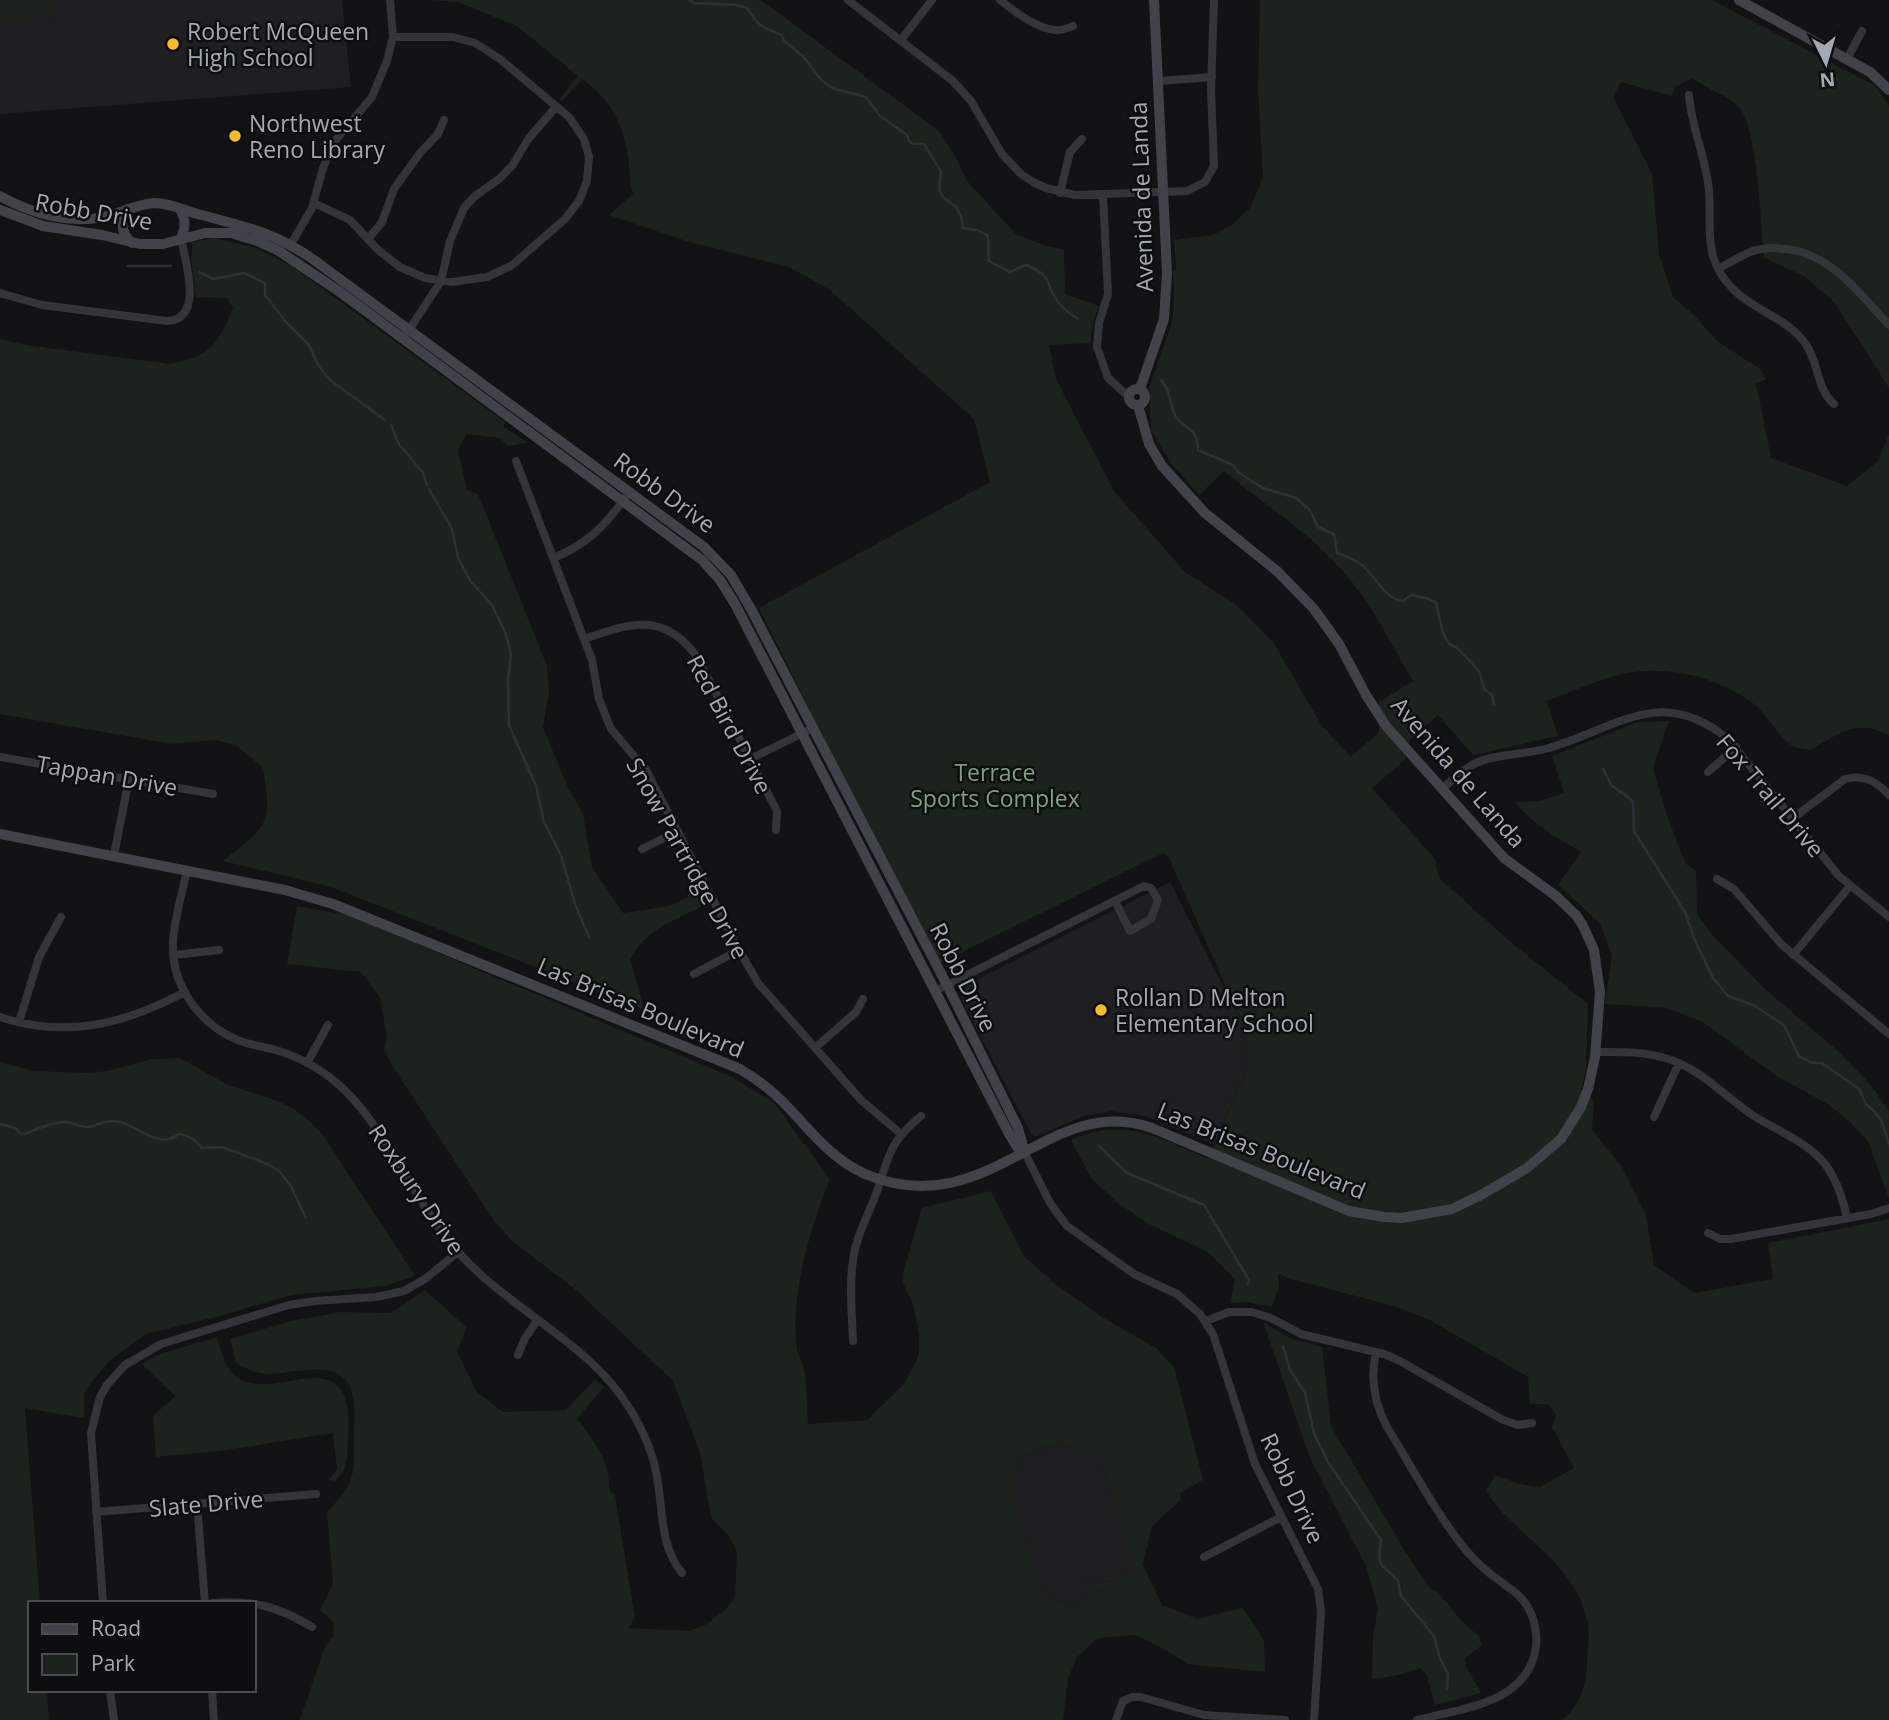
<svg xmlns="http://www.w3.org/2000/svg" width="1889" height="1720" font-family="'Open Sans',sans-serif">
<rect width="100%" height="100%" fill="#131315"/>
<path fill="#1f1f22" d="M 0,0 L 342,0 L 351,87 L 0,114 Z
M 1170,882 L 1242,1023 L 1249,1065 L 1214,1144 L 1145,1116 L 1111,1111 L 1084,1116 L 1035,1137 L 1031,1134 L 961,998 L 964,986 Z
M 1061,1442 L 1101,1457 L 1137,1569 L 1116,1581 L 1085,1584 L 1105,1588 L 1071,1608 L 1040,1592 L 1008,1489 L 1020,1455 Z"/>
<path fill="#1b231c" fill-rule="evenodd" d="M 0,0 L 52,0 L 54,16 L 0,20 Z
M 430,0 L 761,0 L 939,131 L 954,154 L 967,181 L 1016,234 L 1043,245 L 1064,250 L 1065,294 L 1099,306 L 1093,321 L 1090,343 L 1049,345 L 1056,379 L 1114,491 L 1186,573 L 1237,605 L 1273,642 L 1322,726 L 1351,757 L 1379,732 L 1379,702 L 1413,681 C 1390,642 1371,602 1340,568 C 1306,530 1262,503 1224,471 L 1199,495 L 1171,463 L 1151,430 L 1149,387 L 1172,323 L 1174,300 L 1173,271 L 1176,270 L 1174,240 L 1213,235 L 1232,225 L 1250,208 L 1263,177 L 1258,90 L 1260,0 L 1712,0 L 1874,85 L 1889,106 L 1889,388 L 1835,303 L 1804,276 L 1764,258 C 1761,227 1758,128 1739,107 C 1726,94 1707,90 1693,78 L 1676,86 L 1672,96 L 1621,82 L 1613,97 L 1652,174 L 1659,254 L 1673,297 L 1694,315 L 1717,341 L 1760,369 L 1766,380 L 1756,383 L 1771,458 L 1847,486 L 1878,461 L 1889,434 L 1889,736 C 1857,717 1838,735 1810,750 C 1804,749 1794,748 1789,744 C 1776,733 1768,716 1754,704 C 1719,677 1666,664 1622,674 C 1597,680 1571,692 1547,701 L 1558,736 L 1473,755 L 1438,715 L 1410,740 L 1405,760 L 1372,788 L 1435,859 L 1439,878 L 1513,944 L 1588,1004 L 1586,1069 L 1581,1089 L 1594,1101 L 1592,1130 L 1622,1167 L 1646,1215 L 1654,1265 L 1694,1293 L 1773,1279 L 1768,1243 L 1889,1219 L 1889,1720 L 1563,1720 C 1580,1704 1587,1685 1587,1663 C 1587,1648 1591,1635 1587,1620 C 1577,1573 1538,1549 1506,1516 C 1498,1509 1492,1499 1486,1491 L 1495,1475 L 1520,1484 L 1540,1487 L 1574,1468 L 1552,1427 L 1556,1415 L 1548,1404 L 1530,1404 L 1528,1377 L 1428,1319 L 1394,1306 L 1287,1278 L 1278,1273 L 1279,1286 L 1272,1307 L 1248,1302 L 1230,1303 L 1235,1279 L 1208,1252 L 1147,1223 L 1118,1203 L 1092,1179 L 1071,1140 C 1124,1116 1160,1138 1208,1159 L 1249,1065 L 1242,1023 L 1168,856 L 1163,853 L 936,965 L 759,608 L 990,482 L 974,419 L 830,290 L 789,267 L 686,241 L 609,215 L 633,194 C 629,180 630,165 627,151 C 623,122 606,95 582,79 L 562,101 L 559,99 L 578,76 L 517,26 L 458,2 Z
M 214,238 L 256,248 L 293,267 L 505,422 L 503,426 L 528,443 L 508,446 L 500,438 L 466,434 L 458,451 L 467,490 L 478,494 L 547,666 L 549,693 L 543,727 L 569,790 L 583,813 L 592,867 L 623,913 L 670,906 L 700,891 L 707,904 C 679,918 644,930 630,960 L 645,1010 L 331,887 L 223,861 C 267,826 273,825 263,768 L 236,745 L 215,740 L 172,744 L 0,714 L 0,339 L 26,345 L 170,364 C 211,356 219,344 233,307 L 227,298 L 196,297 L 191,258 L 192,257 L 192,242 Z
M 1669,721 L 1653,768 L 1667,816 L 1686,864 L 1696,871 L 1697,914 L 1713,936 L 1767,991 L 1838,1051 L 1870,1084 L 1889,1111 L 1889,1199 L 1868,1141 L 1847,1119 L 1826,1103 L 1775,1075 L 1703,1022 L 1667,1008 L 1605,1004 L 1612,955 L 1600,923 L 1558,885 L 1581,852 C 1557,837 1533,825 1515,802 L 1539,801 L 1564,793 L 1552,756 L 1638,722 Z
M 297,906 L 348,915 L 732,1077 L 774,1103 L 830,1179 C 811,1225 789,1298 797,1349 C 798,1356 802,1362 804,1369 C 807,1387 807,1405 808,1424 L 867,1420 L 904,1384 L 919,1355 L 919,1334 L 914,1307 L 903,1283 L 904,1269 L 922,1208 L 991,1191 L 1024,1256 L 1053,1282 L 1102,1317 L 1156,1348 L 1174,1367 L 1203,1480 L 1180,1493 L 1181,1500 L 1152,1526 L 1143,1565 L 1162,1605 L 1197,1619 L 1243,1608 L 1264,1641 L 1265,1672 L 1188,1664 L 1157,1645 L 1135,1635 L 1098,1638 L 1077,1657 L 1068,1679 L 1063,1720 L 300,1720 L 325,1646 L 334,1635 L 333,1622 L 320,1610 L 333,1584 L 327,1512 C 355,1483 355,1475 354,1435 C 354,1423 356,1404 352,1392 C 341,1357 297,1373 271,1374 C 257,1374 247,1369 236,1363 L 230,1339 L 291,1321 L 340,1312 L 391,1313 L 425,1290 L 467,1328 L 457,1351 L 476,1391 L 503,1412 L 566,1410 L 595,1379 L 604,1387 L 577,1419 C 590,1435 604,1453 608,1474 C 609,1479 609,1485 610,1491 L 615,1495 L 635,1618 L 628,1628 L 688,1631 L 705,1625 L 725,1610 L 735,1597 L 737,1553 L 730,1537 L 711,1518 L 700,1453 L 673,1381 L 576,1290 L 512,1241 L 495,1222 L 393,1067 L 384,1049 L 387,1037 L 380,998 L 361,972 L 287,964 ZM 1061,1442 L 1101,1458 L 1136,1569 L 1116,1581 L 1085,1584 L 1086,1590 L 1103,1589 L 1071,1608 L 1041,1592 L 1009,1489 L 1020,1455 Z
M 180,1058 L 228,1085 L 275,1100 L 294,1109 L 312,1123 L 325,1138 L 415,1276 L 385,1286 L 291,1295 L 220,1316 L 146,1334 L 109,1361 L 84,1392 L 84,1418 L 25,1408 L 40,1603 L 30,1603 L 30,1690 L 47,1690 L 49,1720 L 0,1720 L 0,1062 L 34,1071 L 87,1073 L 107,1071 L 152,1059 Z
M 1263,1322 L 1290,1338 L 1322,1347 L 1331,1426 L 1406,1553 L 1431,1589 L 1437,1591 L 1464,1624 L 1479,1636 L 1482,1645 L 1465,1658 L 1466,1667 L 1481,1693 L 1435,1705 L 1427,1676 L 1421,1668 L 1399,1675 L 1372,1679 L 1373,1637 L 1378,1608 L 1366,1566 L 1310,1458 Z
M 217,1337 C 221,1349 223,1363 231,1372 C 262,1406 325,1353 344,1395 C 352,1413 347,1440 347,1459 L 345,1468 L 336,1481 L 329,1480 L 337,1469 L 333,1433 L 219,1451 L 156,1457 L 153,1416 L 175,1396 L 142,1364 L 161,1354 Z"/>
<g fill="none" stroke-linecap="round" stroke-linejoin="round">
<path stroke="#293139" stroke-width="2.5" d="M 689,0 L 694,3 L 737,5 L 747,8 L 757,22 L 765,28 L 782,35 L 784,41 L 803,56 L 821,80 L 832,88 L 866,97 L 880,116 L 907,135 L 909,141 L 913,144 L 924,144 L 941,172 L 939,190 L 943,197 L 956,207 L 961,216 L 963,228 L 977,230 L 987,235 C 990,245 987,252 989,261 L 1010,272 L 1026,265 C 1054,277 1043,280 1056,299 C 1061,308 1070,314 1078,319
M 128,266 L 171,266
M 199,272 L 214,279 L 244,273 L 265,283 L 265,295 L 286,322 L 309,345 L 318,365 L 330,380 L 385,420
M 1161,380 C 1172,391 1168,406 1177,418 C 1189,433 1197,427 1198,450 L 1233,465 L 1239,473 L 1263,488 L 1296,498 L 1309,509 L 1318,527 L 1334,534 L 1337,553 C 1346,556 1354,559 1362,565 C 1376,577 1385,599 1403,601 L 1411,595 L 1429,599 L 1436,603 L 1443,633 L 1448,643 L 1458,649 L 1479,671 L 1484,689 L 1492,695 L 1494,704
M 391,425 L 399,444 L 423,473 L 427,485
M 429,489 L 452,529 L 458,558 L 471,582 L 492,605 L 506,634 L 511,655 L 508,681 L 509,725 L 536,786 L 544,822 L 561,855 L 575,904 L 589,937
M 1603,769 L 1611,785 L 1633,801 L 1634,831 L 1685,912 L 1696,943 L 1713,978 L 1728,996 L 1753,1005 L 1784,1025 L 1799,1056 L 1812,1063 L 1822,1063 L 1859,1089 L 1866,1104 L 1874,1111 L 1882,1122 L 1889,1144
M 0,1124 L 15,1128 L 20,1133 L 25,1134 C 36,1129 54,1121 67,1122 C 74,1122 81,1128 88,1127 C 97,1126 105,1120 115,1121 C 136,1123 158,1151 179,1134 C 189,1136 196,1139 201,1148 L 222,1147 L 270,1165 L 279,1171 L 291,1186 L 306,1218
M 1099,1146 L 1127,1173 L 1204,1205 L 1249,1280 L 1248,1284
M 1283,1346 L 1290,1370 L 1305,1393 L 1314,1433 L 1328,1462 L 1381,1540 L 1379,1558 L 1382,1566 L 1398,1580 L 1401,1596 L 1434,1636 L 1440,1659 L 1448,1674 L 1447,1690"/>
<path stroke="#34353a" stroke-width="8" d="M 848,0 L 953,81 L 971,101 L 1002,154 L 1021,174 L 1033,182 L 1046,188 L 1075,195 L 1187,191 L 1205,182 L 1214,166 L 1211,89 L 1214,0
M 1000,0 C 1015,12 1037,29 1056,30 C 1061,31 1068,28 1073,26
M 901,40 L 932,0
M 1847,59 L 1862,31
M 1159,81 L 1212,77
M 1689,95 C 1691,125 1704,153 1708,183 C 1712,206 1707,230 1712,252 C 1715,266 1723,279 1733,289 C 1753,310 1787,318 1805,343 C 1819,361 1816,389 1834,404
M 1060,193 L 1070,152 L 1082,139
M 1103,195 L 1108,294 L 1099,323 L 1097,347 L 1108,378 L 1129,397
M 314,203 L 350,220 L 378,250 L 400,267 L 425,278 L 452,282 L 487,277 L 511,266 L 565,219 L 579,201 L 587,181 L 589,157 L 584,139 L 569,117 L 500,59 L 475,43 L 453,37 L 393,37
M 369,238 L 382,222 L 394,189 L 420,153 L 438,134 L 444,120
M 291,244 L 312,208 L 323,168 L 334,142 L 372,97 L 387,61 L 393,37 L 390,0
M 1718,269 C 1732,262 1746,251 1762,249 C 1822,241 1853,287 1889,325
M 0,293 L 42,305 L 167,321 C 205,319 185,261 181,238
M 407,333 L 441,281 L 450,241 L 464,208 L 475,196 L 499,179 L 512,166 L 529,138 L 556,107
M 516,461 L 592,660 L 599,699 L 611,729 L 646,770 L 739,950 L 758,983 L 861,1100 L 901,1134
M 554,558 C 588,543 603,528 625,498
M 584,639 C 630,623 664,611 697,657 L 777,811 L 776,830
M 0,757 L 213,794
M 750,759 L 807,731
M 1708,772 L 1736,747
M 1442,789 C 1452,780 1463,769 1476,763 C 1498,753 1525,755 1549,748 C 1617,728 1660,684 1728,739 L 1839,876 L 1889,917
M 1793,818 L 1845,779 C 1864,774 1876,781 1889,795
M 642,849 L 678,831
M 114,855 L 129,779
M 187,870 C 182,894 174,919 173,943 C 171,986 201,1026 240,1041 C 252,1045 264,1047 276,1050 C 306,1059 334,1077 355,1101 C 395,1147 418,1207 459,1253 C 511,1311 589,1342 630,1409 C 643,1430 653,1453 657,1477 C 663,1510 660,1547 682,1573
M 1717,879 L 1734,889 L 1781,944 L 1889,1034
M 174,955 L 219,950
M 1793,955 L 1850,886
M 694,974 L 739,950
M 935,991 L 1144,886 L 1151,888 L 1158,900 L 1151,919 L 1130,931 L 1115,901
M 0,1017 C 67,1039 124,1024 185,992
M 19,1022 L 39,957 L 61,917
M 815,1048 L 856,1012 L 863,999
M 1595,1052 C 1618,1052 1642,1051 1665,1058 C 1699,1067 1725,1097 1754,1116 C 1779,1132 1806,1141 1825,1164 C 1837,1180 1843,1199 1847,1218
M 307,1063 L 328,1025
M 1654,1117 L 1679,1063
M 1025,1153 L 1050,1203 L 1067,1226 L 1134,1274 L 1177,1294 L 1200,1314 L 1213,1334 L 1255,1464 L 1318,1589 L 1321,1612 L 1314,1720
M 1708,1233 L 1720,1239 L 1731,1239 L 1871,1214 L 1889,1208
M 1206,1321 L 1229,1312 L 1251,1312 L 1271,1318 L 1301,1334 L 1384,1354 L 1400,1361 L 1503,1420 L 1518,1425 L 1532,1423
M 853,1341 C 852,1315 849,1286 853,1260 C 856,1236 868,1216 876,1194 C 889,1157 888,1143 921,1116
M 1376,1352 C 1370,1379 1374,1403 1387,1427 C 1412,1467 1435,1512 1465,1549 C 1475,1561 1487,1572 1500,1581 C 1507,1587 1515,1591 1521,1598 C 1533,1611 1538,1630 1536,1647 C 1528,1704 1462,1708 1417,1720
M 518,1355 L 525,1338 L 537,1321
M 197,1504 L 205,1603
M 96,1512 L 316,1494
M 1204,1557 L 1281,1517
M 103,1603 L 91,1433 L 100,1397 L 107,1385 L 125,1365 L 161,1344 L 289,1305 L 315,1301 L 376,1297 L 404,1291 L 425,1279 L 458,1252
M 213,1603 C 254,1600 277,1606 312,1627
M 110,1690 L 114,1720
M 212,1690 L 214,1720
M 1116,1720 L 1123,1701 L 1132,1697 L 1141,1697 L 1204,1715 L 1285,1720"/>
<path stroke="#42434a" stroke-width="10" d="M 1739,0 L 1870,72 L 1889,90
M 0,196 C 32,214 72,225 108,216 C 124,212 138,204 154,203 C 171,203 185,211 201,215 C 244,226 276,233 314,260 L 704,547 L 731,575 L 751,609 L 947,985 L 1018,1128 L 1025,1153
M 179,208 C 186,218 186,227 181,238
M 128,209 C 121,223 120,233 132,243
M 0,210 L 43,226 L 102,235 L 140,244 L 163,244 L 205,233 L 231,233 L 257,241 L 279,251 L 340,292 L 702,560 L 720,580 L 735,604 L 1008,1132 L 1017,1147 L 1025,1153
M 1140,389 L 1164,319 L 1167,273 L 1154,0
M1129 397a8 8 0 1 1 16 0a8 8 0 1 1-16 0Z
M 0,834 L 285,890 L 333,904 L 740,1069 C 755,1078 769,1088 782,1101 C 809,1128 829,1158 865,1174 C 989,1226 1047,1091 1152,1128 L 1349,1211 L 1384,1217 L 1402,1218 L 1452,1209 L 1481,1195 L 1527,1168 L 1561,1139 L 1581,1107 L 1588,1089 L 1595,1057 L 1600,992 L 1594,950 L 1583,926 L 1576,915 L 1556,896 L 1504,858 L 1386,726 L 1366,695 L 1339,644 L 1314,609 L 1278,572 L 1205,513 L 1162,466 L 1149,444 L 1138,405"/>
</g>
<g fill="#f5bb2b" stroke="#0e0e10" stroke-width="2.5">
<circle cx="173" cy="44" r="7"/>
<circle cx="235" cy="136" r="7"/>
<circle cx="1101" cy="1010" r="7"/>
</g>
<g text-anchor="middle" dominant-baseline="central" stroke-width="5" stroke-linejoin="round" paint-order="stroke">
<g font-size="23" fill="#a4a9b5" stroke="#0e0e10" text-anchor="start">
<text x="187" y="31">Robert McQueen<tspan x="187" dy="26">High School</tspan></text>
<text x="249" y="123">Northwest<tspan x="249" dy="26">Reno Library</tspan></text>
<text x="1115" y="997">Rollan D Melton<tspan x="1115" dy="26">Elementary School</tspan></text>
</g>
<g font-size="23" fill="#a4a9b5" stroke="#0e0e10">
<text transform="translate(1141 197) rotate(-92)">Avenida de Landa</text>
<text transform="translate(94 211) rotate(10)">Robb Drive</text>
<text transform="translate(665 492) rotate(36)">Robb Drive</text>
<text transform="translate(730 724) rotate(62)">Red Bird Drive</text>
<text transform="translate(1459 772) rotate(49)">Avenida de Landa</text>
<text transform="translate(107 775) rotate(10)">Tappan Drive</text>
<text transform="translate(1771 795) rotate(50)">Fox Trail Drive</text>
<text transform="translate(688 858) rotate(61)">Snow Partridge Drive</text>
<text transform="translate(964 977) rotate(63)">Robb Drive</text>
<text transform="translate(641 1007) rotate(23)">Las Brisas Boulevard</text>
<text transform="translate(1262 1150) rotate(22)">Las Brisas Boulevard</text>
<text transform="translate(417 1189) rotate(56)">Roxbury Drive</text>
<text transform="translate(1293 1488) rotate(65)">Robb Drive</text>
<text transform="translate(206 1503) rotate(-5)">Slate Drive</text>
</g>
<g font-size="23" fill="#7ba17f" stroke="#0e0e10">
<text x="995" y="772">Terrace<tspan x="995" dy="26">Sports Complex</tspan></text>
</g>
</g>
<rect x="28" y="1601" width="228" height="91" fill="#0e0e10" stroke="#4a4c52" stroke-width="2"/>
<rect x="42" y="1624" width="35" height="10" fill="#42434a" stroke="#4a4c52" stroke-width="2"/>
<text x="91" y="1636" font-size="21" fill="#a4a9b5">Road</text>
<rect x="42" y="1654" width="35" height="21" fill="#1b231c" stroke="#4a4c52" stroke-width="2"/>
<text x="91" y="1671" font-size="21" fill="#a4a9b5">Park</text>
<g transform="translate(1826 63) rotate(175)" stroke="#0e0e10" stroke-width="5" paint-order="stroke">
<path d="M0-5L12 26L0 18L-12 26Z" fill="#a4a9b5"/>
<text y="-10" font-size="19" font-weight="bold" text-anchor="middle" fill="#a4a9b5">N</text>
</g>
</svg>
